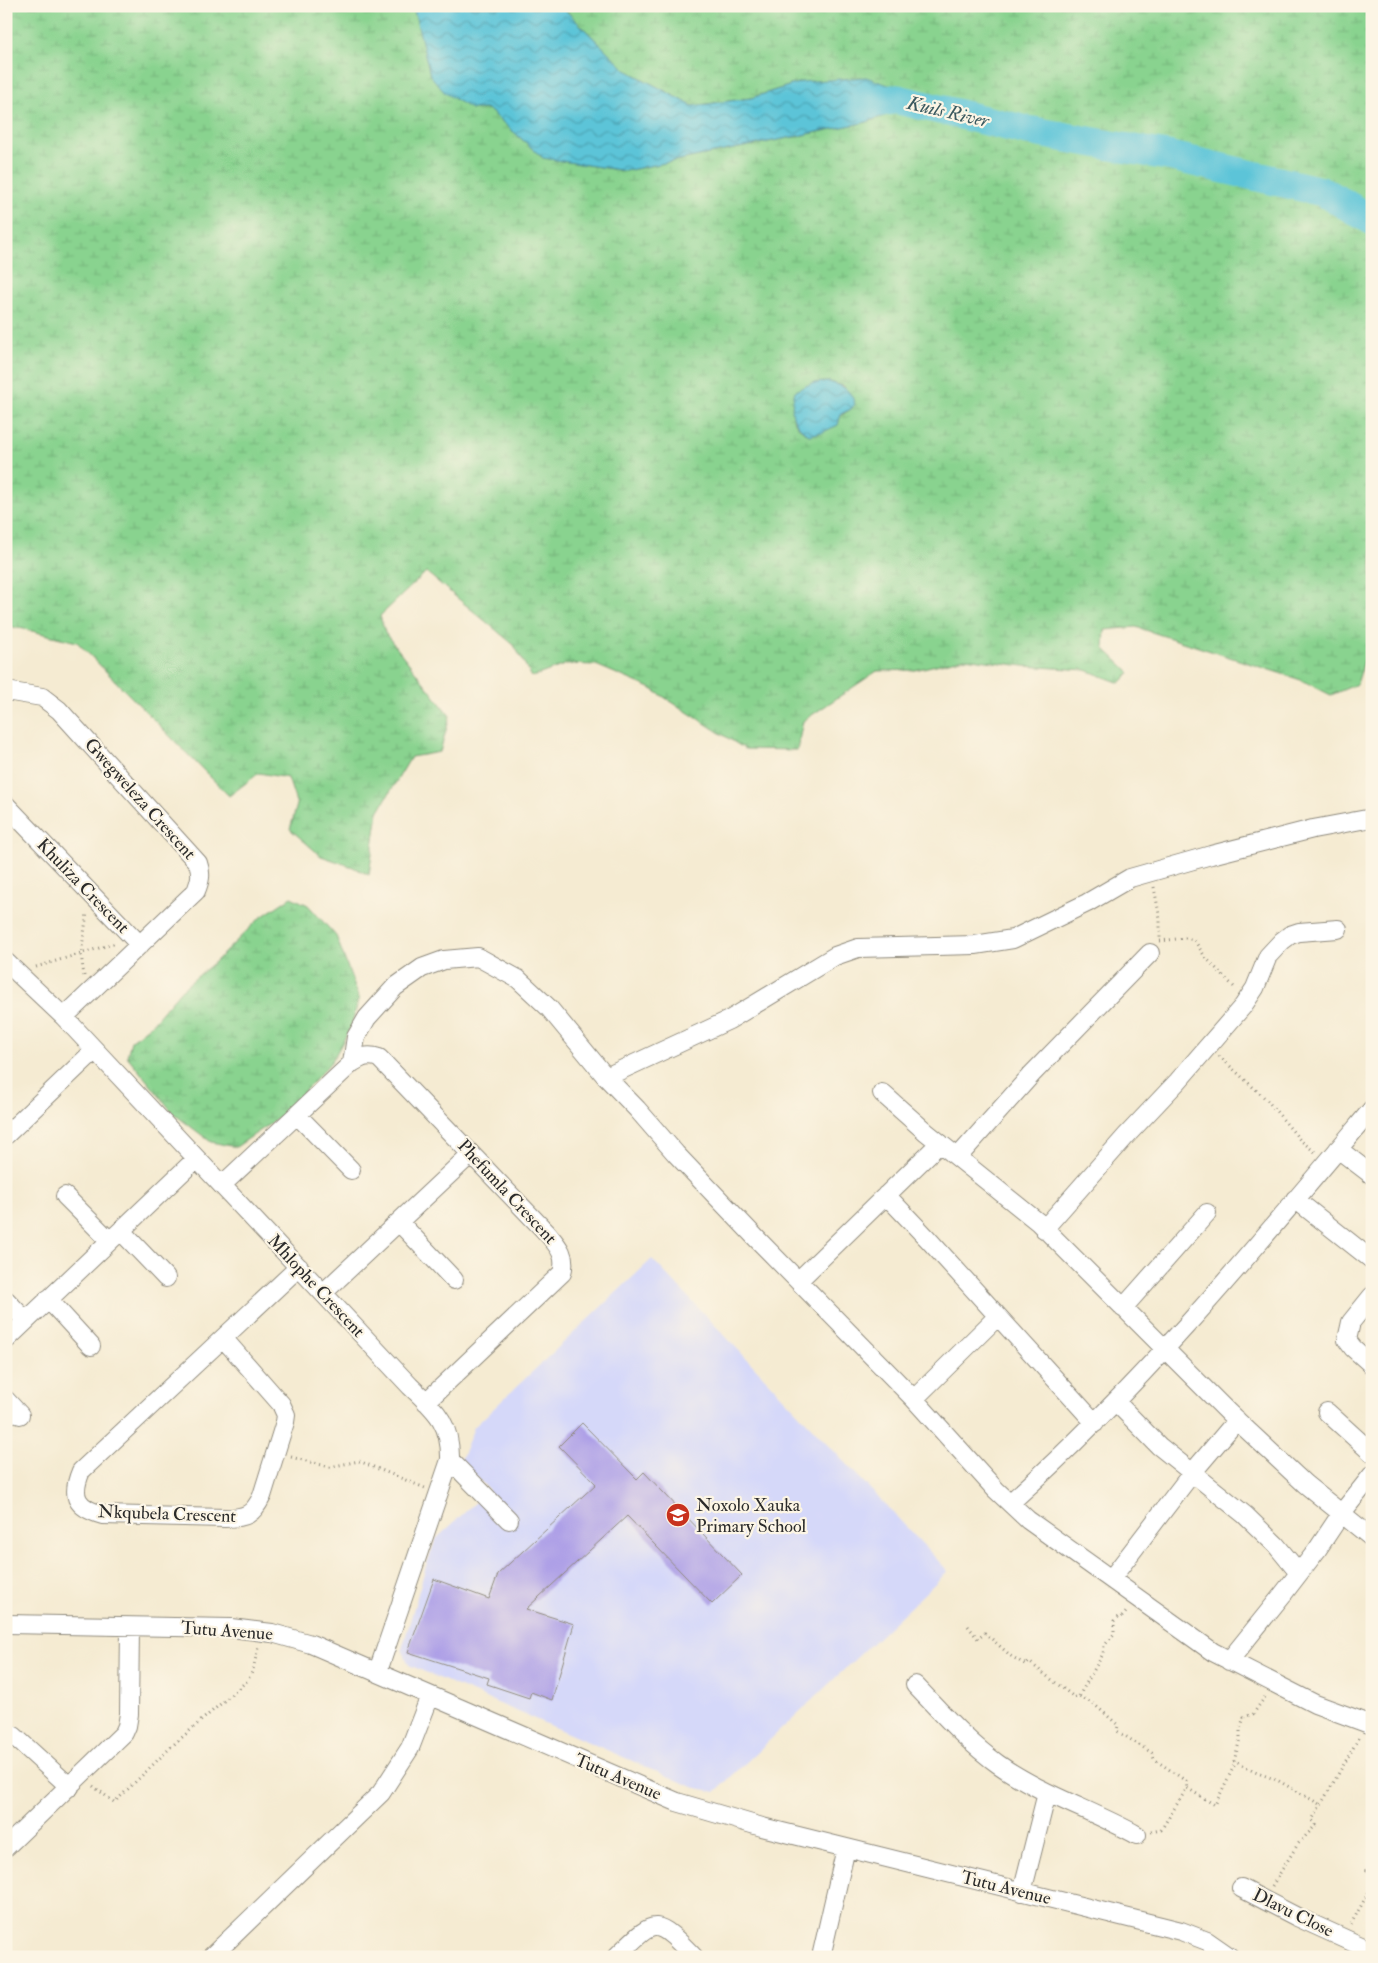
<svg xmlns="http://www.w3.org/2000/svg" width="1378" height="1963" font-family="'IM FELL Double Pica',serif">
<defs>
<pattern id="wetland-marsh" width="20" height="14" patternUnits="userSpaceOnUse" patternTransform="scale(1.25)"><rect width="20" height="14" fill="#89d38f"/><path d="M1 5h8M5 5V1M11 12h8M15 12V8" fill="none" stroke="#76b57c"/></pattern>
<pattern id="water-waves" width="16" height="10" patternUnits="userSpaceOnUse" patternTransform="scale(1.25)"><rect width="16" height="10" fill="#5cc4d8"/><path d="M0 5q4-4 8 0t8 0" fill="none" stroke="#4c9faf"/></pattern>
</defs>
<rect width="100%" height="100%" fill="#fcf5e5"/>
<filter id="ink" filterUnits="userSpaceOnUse"><feTurbulence type="fractalNoise" baseFrequency=".02" numOctaves="2"/><feDisplacementMap in="SourceGraphic" scale="10" xChannelSelector="R" yChannelSelector="G"/><feConvolveMatrix kernelMatrix="1 2 1 2 8 2 1 2 1" color-interpolation-filters="sRGB"/></filter>
<filter id="wash" filterUnits="userSpaceOnUse"><feTurbulence type="fractalNoise" baseFrequency=".0096" numOctaves="4" result="noise"/><feDisplacementMap in="SourceGraphic" scale="20" xChannelSelector="R" yChannelSelector="G"/><feGaussianBlur stdDeviation="1.12" result="paint"/><feColorMatrix in="noise" values="0 0 0 0 0 0 0 0 0 0 0 0 0 0 0 0 0 1.4 0 .05"/><feComposite in="paint" operator="in"/></filter>
<g filter="url(#wash)">
<rect width="100%" height="100%" fill="#f5ebd2"/>
<path fill="#d5d8f9" d="M 652,1259 L 948,1571 L 715,1792 L 693,1787 L 409,1665 L 402,1649 L 426,1566 L 436,1539 L 489,1490 L 461,1460 L 474,1427 Z"/>
<path fill="url(#wetland-marsh)" stroke="#5a7f5d" fill-rule="evenodd" d="M 6,6 L 413,6 L 419,27 L 471,109 L 488,109 L 543,158 L 625,171 L 867,122 L 903,109 L 801,82 L 751,98 L 693,106 L 626,70 L 561,6 L 1372,6 L 1372,651 L 1367,651 L 1357,684 L 1331,695 L 1301,680 L 1136,627 L 1105,630 L 1104,648 L 1130,673 L 1120,683 L 1086,670 L 1024,666 L 965,658 L 915,670 L 877,671 L 803,721 L 797,750 L 745,749 L 650,688 L 596,665 L 567,664 L 532,677 L 514,645 L 426,572 L 380,616 L 385,633 L 450,716 L 440,752 L 411,757 L 378,812 L 369,875 L 353,867 L 321,856 L 290,829 L 297,805 L 288,778 L 259,773 L 229,796 L 77,642 L 24,629 L 6,626 ZM 829,382 L 844,386 L 851,409 L 809,435 L 798,427 L 793,419 L 812,383 Z
M 291,897 L 308,905 L 336,936 L 359,998 L 351,1027 L 332,1061 L 283,1115 L 236,1147 L 211,1142 L 174,1114 L 127,1056 L 131,1041 L 153,1023 L 181,990 L 215,962 L 260,918 Z"/>
<path fill="url(#water-waves)" stroke="#447882" d="M 413,6 L 561,6 L 626,70 L 693,106 L 751,98 L 801,82 L 866,77 L 902,90 L 903,109 L 867,122 L 625,171 L 543,158 L 488,109 L 471,109 L 445,93 L 430,75 Z
M 829,382 C 844,386 850,389 855,404 L 851,409 L 841,414 L 838,425 L 823,432 L 809,435 C 790,422 790,412 795,391 L 812,383 Z"/>
<g fill="none" stroke-linecap="round" stroke-linejoin="round">
<path stroke="#5cc4d8" stroke-width="30" d="M 862,105 L 896,99 L 1025,130 L 1170,156 L 1324,192 L 1372,220"/>
</g>
<g id="blocks">
<path fill="#aea0e7" d="M 582,1423 L 637,1479 L 644,1472 L 742,1575 L 712,1604 L 627,1516 L 526,1609 L 574,1624 L 552,1700 L 531,1692 L 529,1698 L 487,1684 L 489,1678 L 408,1652 L 434,1579 L 489,1599 L 498,1574 L 596,1484 L 559,1446 Z"/>
</g>
</g>
<g filter="url(#ink)">
<use href="#blocks" fill-opacity="0" stroke="#908b7e" stroke-width="1"/>
<g fill="none" stroke-linecap="round" stroke-linejoin="round">
<g stroke="#908b7e" stroke-width="20">
<path id="minor" d="M 6,691 L 42,697 L 59,710 L 198,863 C 202,874 200,881 196,891 L 64,1017
M 6,805 L 140,945
M 6,962 L 64,1017 L 410,1386 C 435,1410 451,1422 450,1460 L 378,1671
M 352,1063 L 356,1037 L 367,1018 L 395,987 L 422,968 L 444,960 L 478,957 L 518,979 L 549,1008 L 606,1077 L 637,1109 L 676,1154 L 757,1239 L 914,1399 L 996,1490 L 1028,1520 L 1213,1652 L 1315,1704 L 1372,1725
M 606,1077 L 729,1020 L 835,956 L 858,948 L 975,945 L 1013,939 L 1087,903 L 1130,878 L 1211,855 L 1313,829 L 1372,818
M 882,1093 L 926,1132 L 1038,1222 L 1229,1413 L 1305,1484 L 1372,1538
M 297,1115 L 351,1170
M 6,1135 L 95,1050
M 1338,1149 L 1372,1175
M 958,1157 L 1032,1074 L 1150,953
M 222,1185 L 352,1063 C 362,1057 367,1054 379,1058 L 547,1233 C 558,1246 567,1255 562,1273 L 426,1402
M 886,1195 L 927,1238 L 1095,1423
M 65,1196 L 110,1241
M 1295,1199 L 1372,1260
M 399,1222 L 454,1280
M 1044,1229 L 1126,1136 L 1178,1081 L 1243,1006 L 1255,988 L 1268,956 L 1282,941 L 1290,935 L 1299,932 L 1338,929
M 121,1231 L 166,1278
M 798,1281 L 940,1143
M 323,1293 L 471,1154
M 1372,1296 L 1351,1322 L 1347,1340 L 1353,1348 L 1372,1365
M 48,1299 L 91,1346
M 6,1300 L 26,1321
M 1123,1308 L 1207,1213
M 223,1338 L 281,1404 L 286,1415 L 285,1422 L 262,1496 C 253,1515 246,1518 225,1518 L 103,1515 C 77,1508 70,1497 81,1471 L 299,1267
M 6,1340 L 196,1159
M 914,1399 L 997,1317
M 6,1400 L 20,1415
M 1116,1402 L 1159,1446 L 1245,1515 L 1276,1545 L 1299,1573
M 1327,1412 L 1372,1453
M 450,1460 L 509,1520
M 1010,1503 C 1143,1384 1257,1246 1372,1109
M 1111,1579 L 1192,1473 L 1237,1420
M 6,1624 L 231,1628 L 272,1633 L 311,1644 L 677,1802 L 762,1827 L 1181,1931 L 1207,1941 L 1230,1957
M 1229,1661 L 1283,1594 L 1317,1550 L 1341,1514 L 1372,1475
M 915,1685 C 941,1712 967,1742 998,1764 C 1040,1794 1092,1810 1137,1835
M 6,1733 L 14,1736 L 70,1787
M 6,1847 L 124,1733 L 127,1726 L 129,1714 L 130,1627
M 1241,1888 L 1297,1917 L 1372,1951
M 1022,1892 L 1047,1793
M 211,1957 L 381,1793 L 410,1748 L 430,1696
M 616,1957 C 656,1918 654,1916 694,1957
M 821,1957 L 846,1848"/>
</g>
<path stroke="#908b7e" stroke-width="3" stroke-dasharray="1 4" stroke-linecap="butt" d="M 1154,887 L 1160,919 L 1160,941
M 1160,941 L 1185,938 L 1194,940 L 1206,958 L 1236,989
M 36,967 L 116,943
M 84,976 L 81,954 L 87,913
M 1219,1056 L 1266,1099 L 1300,1140 L 1315,1152
M 291,1457 L 330,1467 L 359,1461 L 425,1488
M 968,1626 L 978,1639 L 985,1633 L 1011,1656 L 1026,1665 L 1029,1662 L 1074,1697 L 1079,1696 L 1095,1705 L 1118,1725 L 1117,1731 L 1152,1753 L 1154,1759 L 1186,1781 L 1187,1788
M 1079,1696 L 1103,1654 L 1104,1646 L 1114,1634 L 1114,1621 L 1119,1617 L 1121,1618 L 1128,1610
M 1265,1697 L 1253,1714 L 1244,1717 L 1240,1729 L 1240,1739 L 1234,1761 L 1255,1772 L 1277,1780 L 1321,1805
M 93,1786 L 114,1802 L 120,1797 L 171,1747 L 248,1680 L 253,1670 L 258,1648
M 1151,1832 L 1161,1830 L 1187,1788 L 1215,1805 L 1236,1762
M 1372,1861 L 1367,1870 L 1372,1872
M 1272,1886 L 1298,1844 L 1316,1825 L 1312,1820 L 1360,1736
M 1351,1924 L 1372,1886"/>
<use href="#minor" stroke="#fff" stroke-width="18"/>
</g>
</g>
<defs>
<g id="school-disc" transform="scale(1.25)"><circle r="9.5" fill="#c8321e" stroke="#fcf5e5"/><path d="M0-5L7-2L0 1L-7-2ZM-4 1L0 2.5L4 1V4Q0 6-4 4Z" fill="#fff"/></g>
</defs>
<g fill-rule="evenodd">
<use href="#school-disc" x="678" y="1515"/>
</g>
<g text-anchor="middle" dominant-baseline="central" stroke-width="4.5" stroke-linejoin="round" paint-order="stroke">
<g font-size="18" fill="#2b2b2b" stroke="#fcf5e5">
<text transform="translate(140 799) rotate(48)">Gwegweleza Crescent</text>
<text transform="translate(83 886) rotate(46)">Khuliza Crescent</text>
<text transform="translate(507 1192) rotate(47)">Phefumla Crescent</text>
<text transform="translate(316 1286) rotate(47)">Mhlophe Crescent</text>
<text transform="translate(167 1514) rotate(2)">Nkqubela Crescent</text>
<text transform="translate(227 1631) rotate(4)">Tutu Avenue</text>
<text transform="translate(618 1777) rotate(23)">Tutu Avenue</text>
<text transform="translate(1006 1888) rotate(14)">Tutu Avenue</text>
<text transform="translate(1293 1913) rotate(26)">Dlavu Close</text>
</g>
<g font-size="18" fill="#2b2b2b" stroke="#fcf5e5" text-anchor="start">
<text x="696" y="1505">Noxolo Xauka<tspan x="696" dy="21">Primary School</tspan></text>
</g>
<g font-size="19" font-style="italic" fill="#3a595f" stroke="#fcf5e5">
<text transform="translate(948 112) rotate(13)">Kuils River</text>
</g>
</g>
<rect width="1378" height="1963" fill="none" stroke="#fcf5e5" stroke-width="25"/>
</svg>
